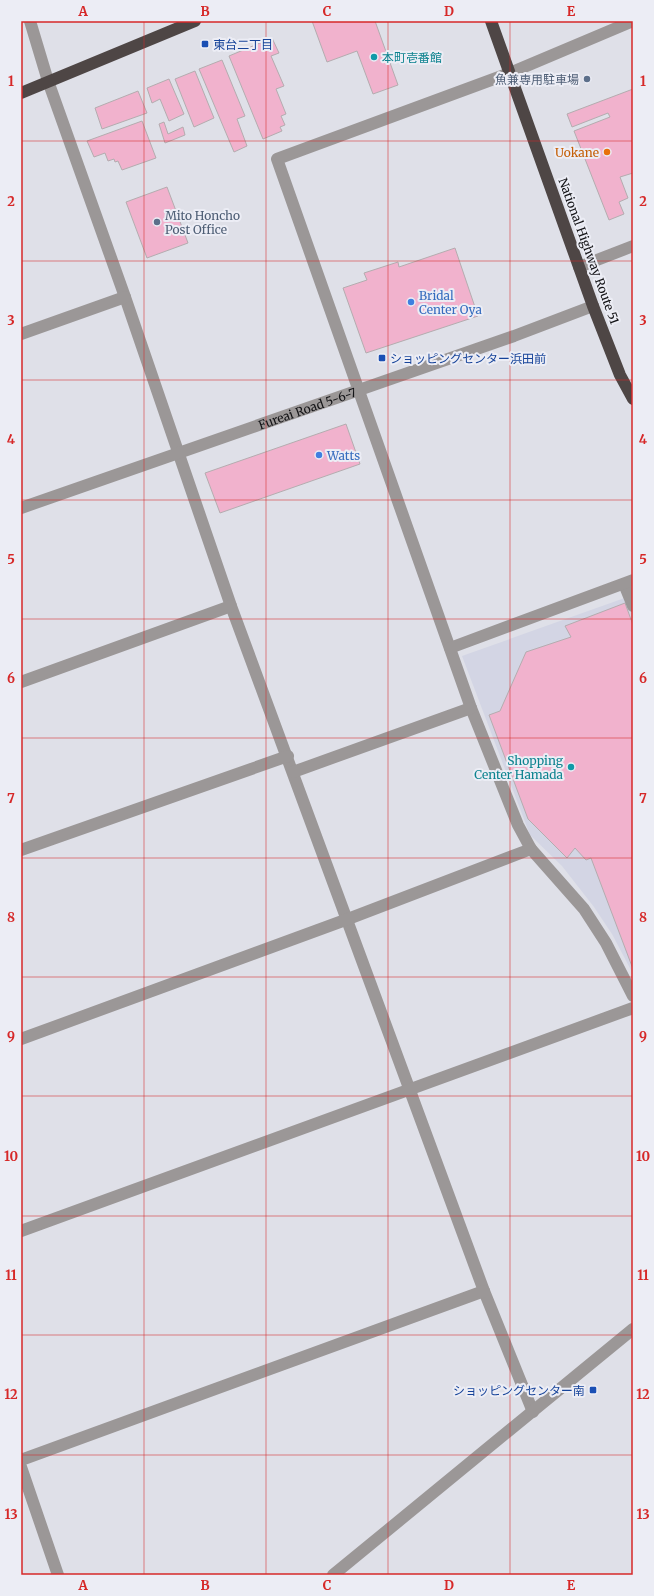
<svg xmlns="http://www.w3.org/2000/svg" width="654" height="1596" font-family="Merriweather,'Noto Sans JP',serif">
<rect width="100%" height="100%" fill="#dfe0e8"/>
<path fill="#d3d5e4" d="M 633,595 L 633,974 L 612,934 L 594,907 L 562,866 L 530,835 L 462,656 Z"/>
<path fill="#f1b2cd" stroke="#b4acaf" d="M 312,21 L 375,21 L 398,85 L 373,94 L 357,51 L 327,62 Z
M 272,38 L 279,53 L 271,56 L 284,86 L 276,89 L 286,114 L 281,116 L 285,125 L 280,127 L 282,131 L 263,139 L 229,56 Z
M 222,60 L 245,116 L 237,119 L 247,146 L 234,152 L 199,69 Z
M 195,71 L 214,118 L 194,127 L 175,79 Z
M 169,79 L 184,114 L 169,121 L 160,99 L 152,103 L 147,88 Z
M 633,89 L 633,173 L 620,177 L 628,198 L 619,202 L 624,214 L 609,220 L 574,131 L 610,117 L 608,113 L 572,127 L 567,114 Z
M 138,91 L 147,113 L 102,129 L 95,108 Z
M 142,121 L 156,158 L 122,170 L 118,161 L 115,162 L 114,159 L 108,161 L 105,153 L 94,157 L 87,141 Z
M 164,122 L 168,134 L 183,127 L 185,135 L 165,143 L 159,124 Z
M 167,187 L 188,243 L 147,258 L 126,202 Z
M 455,248 L 478,316 L 366,353 L 343,288 L 367,280 L 364,273 L 398,262 L 399,267 Z
M 346,424 L 360,464 L 220,513 L 205,473 Z
M 625,603 L 633,625 L 633,969 L 591,858 L 586,860 L 575,848 L 567,858 L 528,819 L 489,715 L 500,711 L 526,652 L 571,637 L 565,626 Z"/>
<g fill="none" stroke-linecap="round" stroke-linejoin="round">
<g stroke="#9b9797" stroke-width="12">
<path d="M 30,21 L 48,81 L 125,297 L 231,606 L 484,1291 L 533,1412"/>
<path d="M 633,21 L 510,73 L 277,159 L 471,708 L 518,825 L 531,849 L 584,909 L 606,943 L 633,996"/>
<path d="M 579,267 L 633,246"/>
<path d="M 21,334 L 125,297"/>
<path id="s1" d="M 21,508 L 514,336 L 593,306"/>
<path d="M 624,584 L 633,606"/>
<path d="M 450,648 L 633,580"/>
<path d="M 21,682 L 231,606"/>
<path d="M 293,772 L 471,708"/>
<path d="M 21,850 L 288,756"/>
<path d="M 21,1039 L 348,919 L 531,849"/>
<path d="M 21,1231 L 633,1008"/>
<path d="M 21,1460 L 484,1291"/>
<path d="M 21,1467 L 58,1575"/>
<path d="M 333,1575 L 633,1329"/>
</g>
<path stroke="#4e4645" stroke-width="12" d="M 491,21 L 593,306 L 620,375 L 633,399
M 21,93 L 195,21"/>
</g>
<path fill="none" stroke="#d62828" stroke-width="1" stroke-opacity="0.55" d="M 144,21 L 144,1575M 266,21 L 266,1575M 388,21 L 388,1575M 510,21 L 510,1575M 21,141 L 633,141M 21,261 L 633,261M 21,380 L 633,380M 21,500 L 633,500M 21,619 L 633,619M 21,738 L 633,738M 21,858 L 633,858M 21,977 L 633,977M 21,1096 L 633,1096M 21,1216 L 633,1216M 21,1335 L 633,1335M 21,1455 L 633,1455"/>
<g fill="#1a4fb4" stroke="#ecedf5" stroke-width="1.5">
<rect x="201" y="40" width="8" height="8" rx="2"/>
<rect x="378" y="354" width="8" height="8" rx="2"/>
<rect x="589" y="1386" width="8" height="8" rx="2"/>
</g>
<g fill="#0f9aa8" stroke="#ecedf5" stroke-width="1.5">
<circle cx="374" cy="57" r="4"/>
<circle cx="571" cy="767" r="4"/>
</g>
<g fill="#5c6f8a" stroke="#ecedf5" stroke-width="1.5">
<circle cx="587" cy="79" r="4"/>
<circle cx="157" cy="222" r="4"/>
</g>
<circle fill="#e8710a" stroke="#ecedf5" stroke-width="1.5" cx="607" cy="152" r="4"/>
<g fill="#3f7fe0" stroke="#ecedf5" stroke-width="1.5">
<circle cx="411" cy="302" r="4"/>
<circle cx="319" cy="455" r="4"/>
</g>
<g text-anchor="middle" dominant-baseline="central" stroke-width="4" stroke-linejoin="round" paint-order="stroke">
<g font-size="12" fill="#164399" stroke="#ecedf5" text-anchor="start">
<text x="213" y="44">東台二丁目</text>
<text x="390" y="358">ショッピングセンター浜田前</text>
<text x="585" y="1390" text-anchor="end">ショッピングセンター南</text>
</g>
<g font-size="12" fill="#0d838f" stroke="#ecedf5" text-anchor="start">
<text x="382" y="57">本町壱番館</text>
<text x="563" y="760" text-anchor="end">Shopping<tspan x="563" dy="14">Center Hamada</tspan></text>
</g>
<g font-size="12" fill="#4e5e75" stroke="#ecedf5" text-anchor="end">
<text x="579" y="79">魚兼専用駐車場</text>
<text x="165" y="215" text-anchor="start">Mito Honcho<tspan x="165" dy="14">Post Office</tspan></text>
</g>
<g font-size="12" fill="#c56008" stroke="#ecedf5" text-anchor="end">
<text x="599" y="152">Uokane</text>
</g>
<g font-size="12" fill="#131316" stroke="#ecedf5">
<text transform="translate(589 251) rotate(70)">National Highway Route 51</text>
<text stroke="none"><textPath href="#s1" startOffset="303">Fureai Road 5-6-7</textPath></text>
</g>
<g font-size="12" fill="#366cbe" stroke="#ecedf5" text-anchor="start">
<text x="419" y="295">Bridal<tspan x="419" dy="14">Center Oya</tspan></text>
<text x="327" y="455">Watts</text>
</g>
</g>
<rect width="654" height="1596" fill="none" stroke="#ecedf5" stroke-width="44"/>
<rect x="22" y="22" width="610" height="1552" fill="none" stroke="#d62828" stroke-width="1.5"/>
<g font-size="13" text-anchor="middle" font-weight="bold" fill="#d62828">
<text x="83" y="16">A</text>
<text x="205" y="16">B</text>
<text x="327" y="16">C</text>
<text x="449" y="16">D</text>
<text x="571" y="16">E</text>
<text x="11" y="86">1</text>
<text x="643" y="86">1</text>
<text x="11" y="206">2</text>
<text x="643" y="206">2</text>
<text x="11" y="325">3</text>
<text x="643" y="325">3</text>
<text x="11" y="444">4</text>
<text x="643" y="444">4</text>
<text x="11" y="564">5</text>
<text x="643" y="564">5</text>
<text x="11" y="683">6</text>
<text x="643" y="683">6</text>
<text x="11" y="803">7</text>
<text x="643" y="803">7</text>
<text x="11" y="922">8</text>
<text x="643" y="922">8</text>
<text x="11" y="1041">9</text>
<text x="643" y="1041">9</text>
<text x="11" y="1161">10</text>
<text x="643" y="1161">10</text>
<text x="11" y="1280">11</text>
<text x="643" y="1280">11</text>
<text x="11" y="1399">12</text>
<text x="643" y="1399">12</text>
<text x="11" y="1519">13</text>
<text x="643" y="1519">13</text>
<text x="83" y="1590">A</text>
<text x="205" y="1590">B</text>
<text x="327" y="1590">C</text>
<text x="449" y="1590">D</text>
<text x="571" y="1590">E</text>
</g>
</svg>
